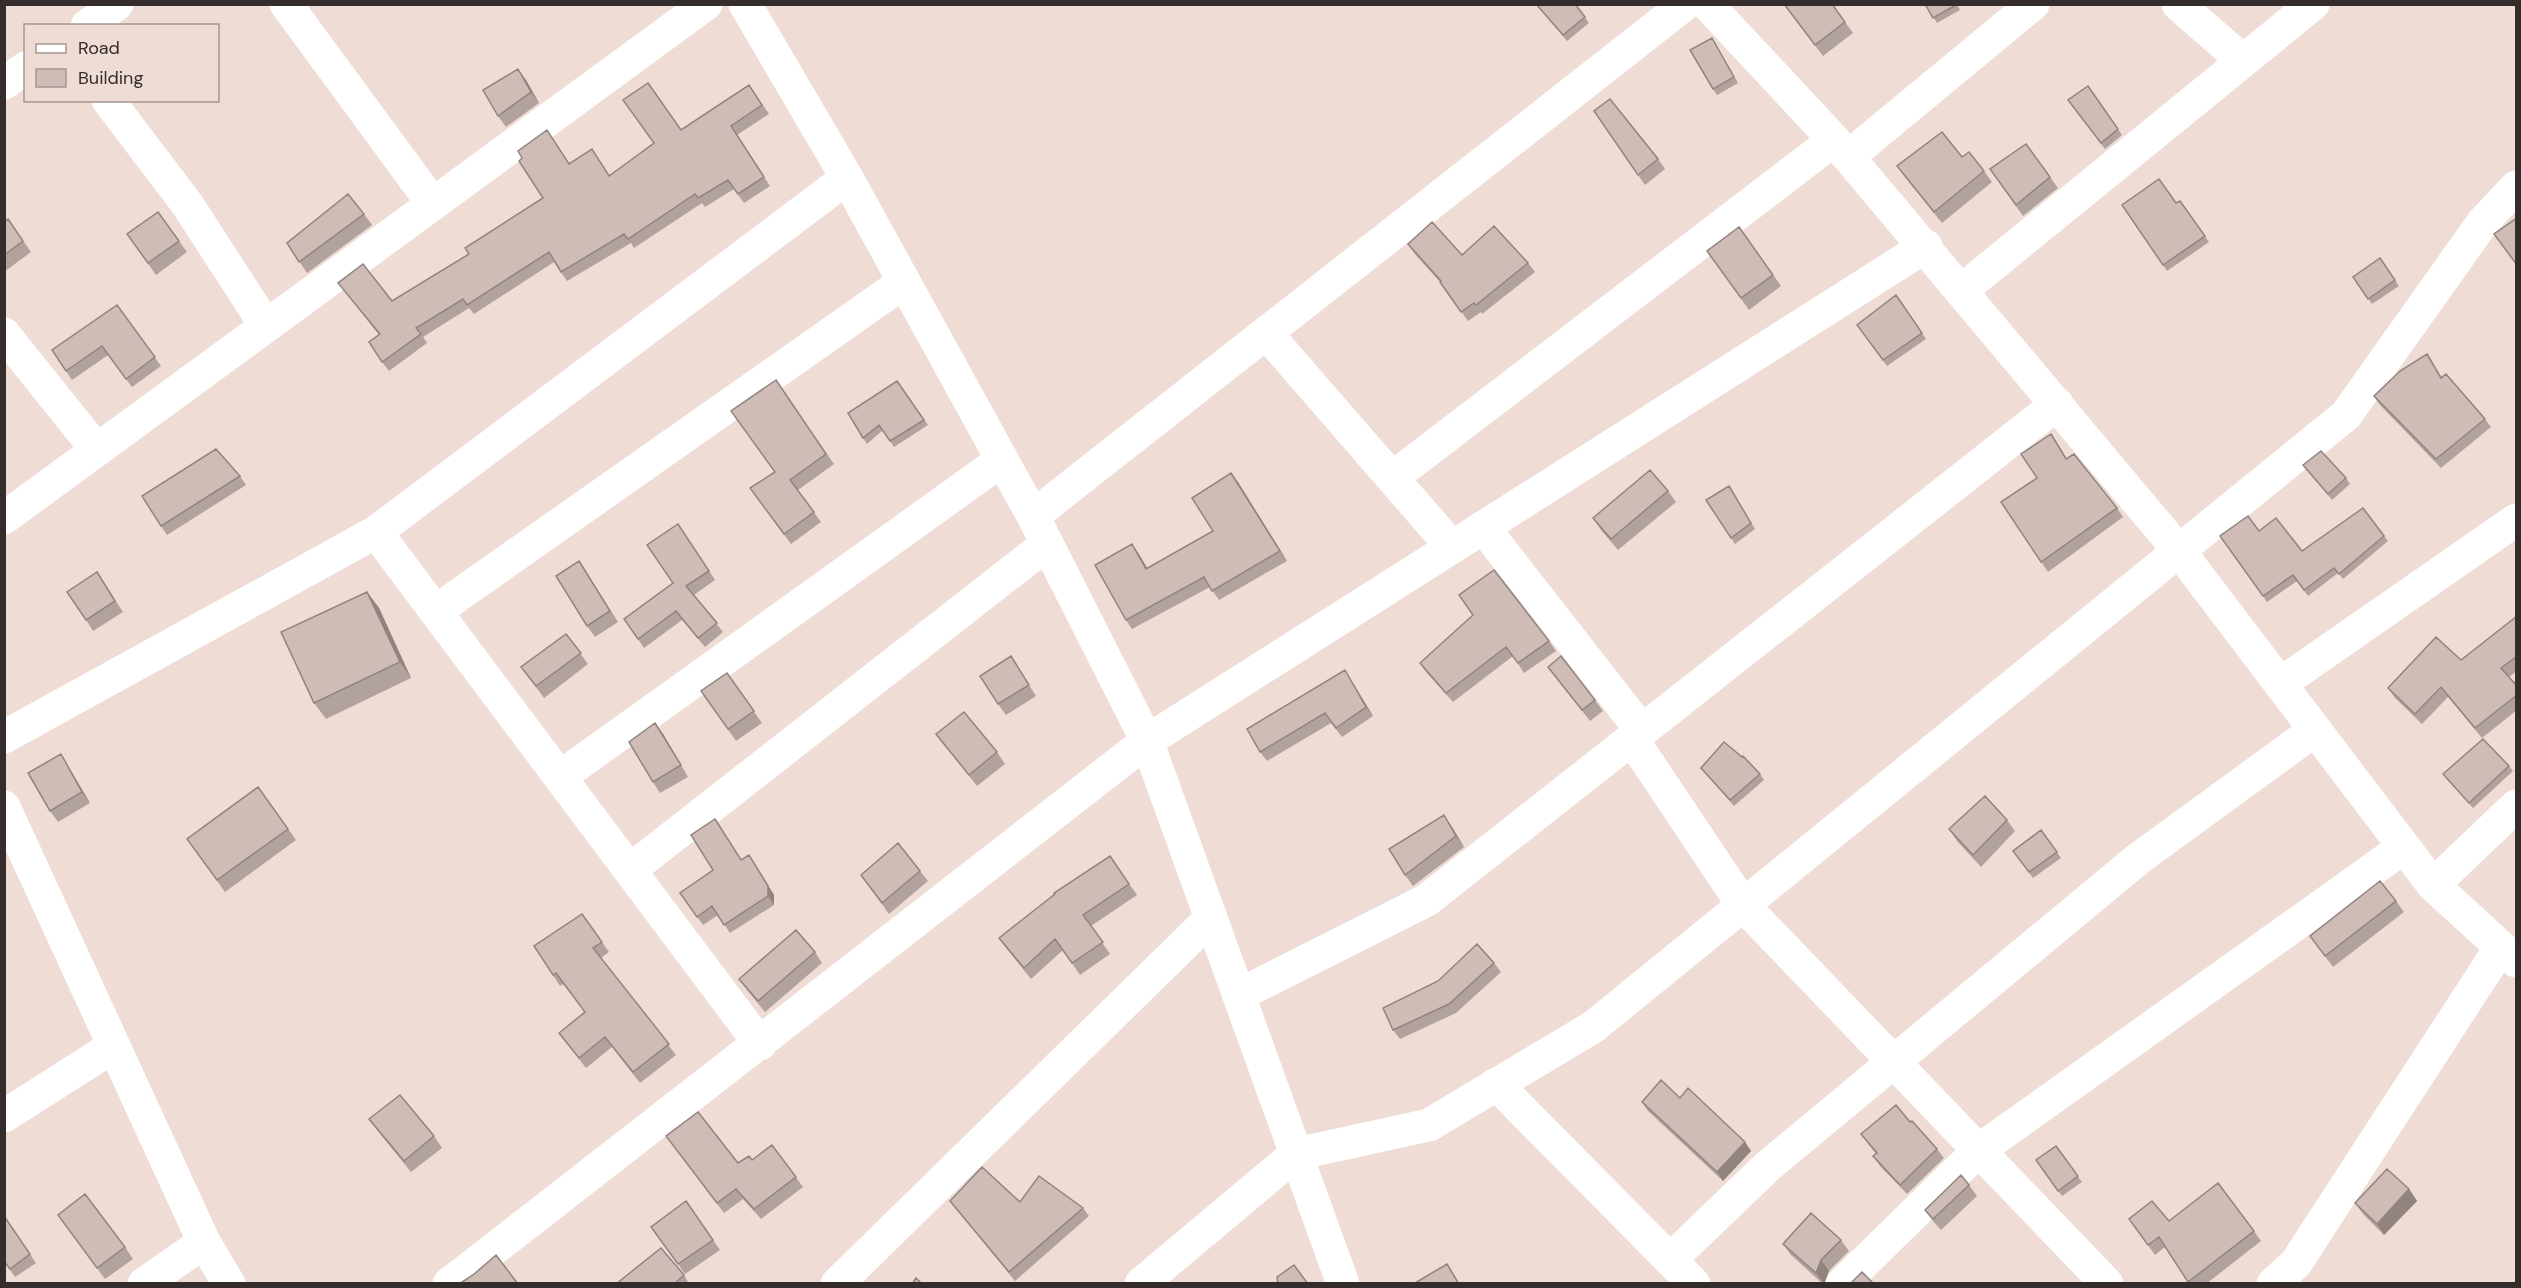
<svg xmlns="http://www.w3.org/2000/svg" width="2521" height="1288" font-family="'DM Sans',sans-serif">
<rect width="100%" height="100%" fill="#efdcd5"/>
<g fill="none" stroke-linecap="round" stroke-linejoin="round">
<path stroke="#fff" stroke-width="33" d="M 286,4 L 433,204
M 745,4 L 847,178 L 1033,516 L 1147,741 L 1343,1284
M 1707,4 L 1834,140 L 2180,552 L 2433,885 L 2516,961
M 2178,4 L 2243,61
M 87,26 L 117,4
M 4,83 L 26,68
M 108,100 L 187,204 L 266,326
M 1848,157 L 2033,4
M 1962,290 L 2313,4
M 4,334 L 97,450
M 1267,334 L 1452,547
M 1392,478 L 1834,140
M 1033,516 L 1685,4
M 4,518 L 706,4
M 1483,527 L 1642,731
M 376,532 L 760,1044
M 436,611 L 904,282
M 2280,684 L 2516,520
M 4,737 L 376,532 L 847,178
M 1632,739 L 1743,905 L 2107,1284
M 560,777 L 1002,460
M 4,807 L 204,1242 L 229,1284
M 630,870 L 1047,544
M 2433,885 L 2516,806
M 1239,995 L 1427,900 L 2057,404
M 1496,1084 L 1694,1284
M 4,1116 L 114,1046
M 1670,1260 L 1768,1166 L 2138,859 L 2315,730
M 144,1284 L 204,1242
M 449,1284 L 1147,741 L 1926,246
M 837,1284 L 1211,918
M 1141,1284 L 1296,1154 L 1429,1125 L 1593,1027 L 2346,415 L 2483,222 L 2516,187
M 1842,1284 L 1978,1151 L 2404,847
M 2273,1284 L 2296,1263 L 2501,947"/>
</g>
<path fill="#b2a29d" d="M 1536,4 L 1575,4 L 1589,23 L 1567,41 Z
M 1784,4 L 1832,4 L 1853,33 L 1823,56 Z
M 1925,4 L 1957,4 L 1960,10 L 1937,23 Z
M 1712,38 L 1738,83 L 1717,95 L 1713,89 Z
M 526,80 L 539,103 L 506,127 L 498,116 Z
M 749,85 L 769,114 L 737,135 L 770,186 L 744,203 L 734,189 L 705,207 L 702,203 L 634,248 L 631,243 L 567,281 L 554,262 L 474,314 L 469,308 L 423,337 L 427,343 L 389,371 L 382,362 L 379,335 L 338,283 L 392,301 L 469,254 L 543,198 L 609,175 L 681,130 Z
M 2088,86 L 2122,135 L 2105,149 L 2072,106 Z
M 1594,111 L 1658,159 L 1665,169 L 1645,185 Z
M 2026,144 L 2058,188 L 2023,216 L 1990,169 Z
M 1962,157 L 1984,171 L 1992,182 L 1942,223 L 1905,177 L 1897,166 Z
M 2180,201 L 2209,242 L 2167,271 L 2122,205 L 2176,203 Z
M 158,212 L 187,252 L 156,275 L 127,234 Z
M 364,214 L 372,225 L 307,273 L 287,243 Z
M 8,219 L 31,252 L 4,272 L 4,222 Z
M 1739,227 L 1781,286 L 1749,310 L 1707,251 Z
M 1408,244 L 1462,255 L 1528,263 L 1535,272 L 1482,314 L 1481,312 L 1468,321 L 1440,282 L 1414,253 Z
M 2380,258 L 2399,286 L 2372,304 L 2353,277 Z
M 1896,295 L 1926,339 L 1887,366 L 1857,325 Z
M 117,305 L 161,366 L 132,387 L 108,355 L 72,380 L 52,350 Z
M 2427,354 L 2442,378 L 2485,419 L 2491,427 L 2441,468 L 2379,404 L 2374,396 Z
M 776,380 L 834,464 L 798,490 L 821,522 L 791,544 L 750,488 L 775,472 Z
M 897,381 L 928,425 L 894,447 L 883,430 L 867,444 L 863,438 Z
M 2058,444 L 2067,459 L 2117,508 L 2123,517 L 2048,572 L 2001,502 L 2037,478 Z
M 2303,465 L 2346,478 L 2350,484 L 2332,500 Z
M 1231,473 L 1287,561 L 1219,600 L 1210,587 L 1132,629 L 1126,620 L 1132,544 L 1147,568 L 1213,531 Z
M 240,476 L 246,485 L 167,535 L 161,526 Z
M 1729,486 L 1755,529 L 1735,544 L 1706,500 Z
M 1668,491 L 1676,502 L 1618,550 L 1601,530 L 1593,518 Z
M 2363,508 L 2388,541 L 2343,579 L 2338,573 L 2308,596 L 2297,581 L 2267,602 L 2220,536 L 2259,531 L 2302,551 Z
M 678,524 L 715,580 L 694,595 L 723,632 L 705,647 L 682,620 L 644,648 L 624,619 L 673,583 Z
M 97,572 L 123,612 L 93,631 L 86,620 Z
M 587,573 L 618,622 L 595,637 L 587,626 Z
M 367,592 L 379,608 L 411,678 L 326,719 L 314,703 Z
M 1473,615 L 1549,641 L 1556,651 L 1524,673 L 1513,656 L 1453,702 L 1426,672 L 1420,663 Z
M 2517,616 L 2517,671 L 2509,677 L 2517,686 L 2517,710 L 2482,738 L 2448,697 L 2422,724 L 2395,698 L 2388,688 L 2461,660 Z
M 566,634 L 588,664 L 544,698 L 521,667 Z
M 1548,667 L 1595,700 L 1603,711 L 1590,721 Z
M 1018,668 L 1036,696 L 1006,715 L 998,704 Z
M 1345,670 L 1373,716 L 1342,737 L 1331,723 L 1267,761 L 1260,752 Z
M 727,673 L 762,723 L 736,741 L 701,691 Z
M 655,723 L 663,734 L 688,777 L 660,793 L 653,782 Z
M 936,734 L 997,752 L 1005,764 L 977,786 Z
M 61,754 L 68,766 L 90,803 L 58,822 L 50,811 Z
M 1742,757 L 1760,774 L 1764,780 L 1734,806 L 1701,768 Z
M 2509,766 L 2513,771 L 2473,808 L 2443,774 Z
M 258,787 L 296,840 L 225,892 L 187,839 Z
M 2007,820 L 2015,831 L 1981,867 L 1957,841 L 1949,829 Z
M 1452,827 L 1464,847 L 1413,886 L 1405,875 Z
M 2041,830 L 2061,858 L 2033,878 L 2013,851 Z
M 1110,856 L 1137,895 L 1091,926 L 1110,954 L 1080,975 L 1063,950 L 1031,979 L 1007,949 L 999,938 Z
M 742,860 L 755,864 L 774,895 L 774,905 L 730,933 L 718,915 L 703,925 L 680,893 Z
M 920,871 L 928,881 L 889,914 L 861,875 Z
M 2396,901 L 2404,912 L 2333,967 L 2310,936 Z
M 582,914 L 609,952 L 601,958 L 676,1055 L 640,1083 L 612,1047 L 586,1068 L 559,1033 L 585,1012 L 563,984 L 560,986 L 534,946 Z
M 815,952 L 822,963 L 765,1012 L 747,990 L 739,979 Z
M 1494,963 L 1501,972 L 1456,1013 L 1400,1039 L 1393,1030 Z
M 1680,1098 L 1745,1142 L 1751,1151 L 1723,1181 L 1648,1111 L 1642,1102 Z
M 369,1119 L 434,1136 L 442,1148 L 411,1172 L 377,1130 Z
M 1910,1122 L 1937,1149 L 1944,1158 L 1907,1194 L 1880,1166 L 1873,1156 L 1876,1154 L 1861,1134 Z
M 666,1136 L 738,1163 L 752,1160 L 772,1145 L 803,1187 L 761,1219 L 743,1199 L 724,1213 Z
M 2056,1146 L 2082,1182 L 2062,1196 L 2036,1160 Z
M 1969,1185 L 1977,1196 L 1941,1230 L 1933,1221 L 1925,1210 Z
M 2409,1189 L 2417,1201 L 2384,1235 L 2363,1214 L 2355,1203 Z
M 686,1201 L 720,1250 L 685,1274 L 651,1227 Z
M 950,1201 L 1083,1208 L 1089,1216 L 1015,1281 Z
M 4,1215 L 36,1263 L 15,1277 L 4,1261 Z
M 2129,1219 L 2169,1221 L 2254,1231 L 2261,1241 L 2206,1284 L 2189,1284 L 2165,1247 L 2155,1255 Z
M 66,1226 L 125,1247 L 133,1259 L 105,1279 Z
M 1841,1240 L 1849,1251 L 1829,1271 L 1824,1284 L 1823,1284 L 1791,1255 L 1783,1244 Z
M 684,1275 L 689,1284 L 616,1284 Z"/>
<path fill="#91847f" d="M 518,69 L 526,80 L 539,103 L 531,92 Z
M 1231,473 L 1238,482 L 1287,561 L 1280,551 Z
M 1132,544 L 1139,554 L 1153,578 L 1146,569 Z
M 367,592 L 379,608 L 411,678 L 400,662 Z
M 1345,670 L 1351,680 L 1373,716 L 1366,707 Z
M 655,723 L 663,734 L 688,777 L 681,765 Z
M 61,754 L 68,766 L 90,803 L 82,792 Z
M 1444,815 L 1452,827 L 1464,847 L 1456,836 Z
M 749,855 L 774,895 L 774,905 L 768,896 Z
M 1745,1142 L 1751,1151 L 1723,1181 L 1717,1172 Z
M 2409,1189 L 2417,1201 L 2384,1235 L 2377,1224 Z
M 1821,1260 L 1829,1271 L 1824,1284 L 1816,1273 Z"/>
<path fill="#cfbcb6" stroke="#91847f" stroke-width="1.5" d="M 1536,4 L 1575,4 L 1585,17 L 1563,35 Z
M 1784,4 L 1832,4 L 1845,22 L 1815,45 Z
M 1925,4 L 1956,4 L 1956,5 L 1933,18 Z
M 1712,38 L 1734,77 L 1713,89 L 1690,50 Z
M 518,69 L 531,92 L 498,116 L 483,90 Z
M 648,83 L 681,130 L 749,85 L 762,105 L 731,126 L 764,177 L 738,194 L 728,180 L 698,198 L 695,194 L 628,239 L 624,234 L 561,272 L 549,252 L 467,305 L 463,299 L 416,328 L 421,334 L 382,362 L 369,342 L 380,334 L 338,283 L 363,264 L 392,301 L 469,254 L 465,248 L 543,198 L 519,161 L 522,158 L 518,151 L 547,130 L 569,164 L 592,149 L 609,176 L 654,143 L 623,100 Z
M 2088,86 L 2118,129 L 2101,143 L 2068,100 Z
M 1610,99 L 1658,159 L 1638,175 L 1594,111 Z
M 1942,132 L 1962,157 L 1969,152 L 1984,171 L 1934,212 L 1897,166 Z
M 2026,144 L 2050,177 L 2016,205 L 1990,169 Z
M 2159,179 L 2176,203 L 2180,201 L 2205,236 L 2163,265 L 2122,205 Z
M 348,194 L 364,214 L 299,262 L 287,243 Z
M 158,212 L 179,241 L 148,263 L 127,234 Z
M 2517,218 L 2517,265 L 2494,234 Z
M 8,219 L 23,241 L 4,255 L 4,222 Z
M 1432,222 L 1462,255 L 1494,226 L 1528,263 L 1476,305 L 1474,303 L 1461,312 L 1440,282 L 1441,281 L 1408,244 Z
M 1739,227 L 1773,275 L 1741,298 L 1707,251 Z
M 2380,258 L 2395,280 L 2368,299 L 2353,277 Z
M 1896,295 L 1922,333 L 1883,360 L 1857,325 Z
M 117,305 L 155,357 L 126,379 L 102,346 L 66,371 L 52,350 Z
M 2427,354 L 2441,378 L 2446,374 L 2485,419 L 2436,459 L 2374,396 L 2400,371 Z
M 776,380 L 826,454 L 790,480 L 814,512 L 784,534 L 750,488 L 775,472 L 731,411 Z
M 897,381 L 924,420 L 890,441 L 879,425 L 863,438 L 848,413 Z
M 2051,434 L 2066,459 L 2074,454 L 2117,508 L 2041,562 L 2001,502 L 2037,478 L 2021,454 Z
M 216,449 L 240,476 L 161,526 L 142,496 Z
M 2321,451 L 2346,478 L 2328,494 L 2303,465 Z
M 1650,470 L 1668,491 L 1611,539 L 1593,518 Z
M 1231,473 L 1280,551 L 1212,591 L 1204,577 L 1126,620 L 1095,565 L 1132,544 L 1146,569 L 1213,531 L 1192,498 Z
M 1729,486 L 1751,523 L 1731,538 L 1706,500 Z
M 2363,508 L 2384,536 L 2339,574 L 2334,568 L 2304,590 L 2293,575 L 2263,596 L 2220,536 L 2248,516 L 2259,531 L 2276,518 L 2302,551 Z
M 678,524 L 709,571 L 686,586 L 717,623 L 698,638 L 676,611 L 638,639 L 624,619 L 673,583 L 647,545 Z
M 579,561 L 610,611 L 587,626 L 556,576 Z
M 1494,570 L 1549,641 L 1518,663 L 1506,647 L 1446,693 L 1420,663 L 1473,615 L 1459,595 Z
M 97,572 L 115,601 L 86,620 L 67,592 Z
M 367,592 L 400,662 L 314,703 L 281,632 Z
M 2517,616 L 2517,656 L 2501,668 L 2517,686 L 2517,695 L 2475,728 L 2441,687 L 2415,714 L 2388,688 L 2436,637 L 2461,660 Z
M 566,634 L 581,653 L 536,686 L 521,667 Z
M 1011,656 L 1029,685 L 998,704 L 980,676 Z
M 1561,656 L 1595,700 L 1582,710 L 1548,667 Z
M 1345,670 L 1366,707 L 1336,728 L 1325,713 L 1260,752 L 1247,729 Z
M 727,673 L 754,711 L 728,729 L 701,691 Z
M 964,712 L 997,752 L 969,775 L 936,734 Z
M 655,723 L 681,765 L 653,782 L 629,742 Z
M 2483,739 L 2509,766 L 2469,803 L 2443,774 Z
M 1724,742 L 1742,757 L 1743,756 L 1760,774 L 1730,800 L 1701,768 Z
M 61,754 L 82,792 L 50,811 L 28,773 Z
M 258,787 L 288,829 L 217,880 L 187,839 Z
M 1985,796 L 2007,820 L 1973,855 L 1949,829 Z
M 1444,815 L 1456,836 L 1405,875 L 1389,849 Z
M 715,819 L 741,860 L 749,855 L 768,886 L 768,896 L 724,925 L 712,906 L 697,917 L 680,893 L 713,870 L 691,835 Z
M 2041,830 L 2057,852 L 2029,872 L 2013,851 Z
M 898,843 L 920,871 L 882,903 L 861,875 Z
M 1110,856 L 1129,884 L 1083,915 L 1103,942 L 1072,963 L 1055,939 L 1024,968 L 999,938 L 1055,894 L 1054,893 Z
M 2380,881 L 2396,901 L 2325,956 L 2310,936 Z
M 582,914 L 602,942 L 593,948 L 669,1044 L 633,1072 L 605,1037 L 579,1058 L 559,1033 L 585,1012 L 556,973 L 553,975 L 534,946 Z
M 796,930 L 815,952 L 758,1001 L 739,979 Z
M 1477,944 L 1494,963 L 1449,1004 L 1393,1030 L 1383,1008 L 1438,981 Z
M 1661,1080 L 1680,1098 L 1688,1088 L 1745,1142 L 1717,1172 L 1642,1102 Z
M 400,1095 L 434,1136 L 404,1161 L 369,1119 Z
M 1896,1105 L 1910,1122 L 1912,1121 L 1937,1149 L 1900,1185 L 1873,1156 L 1877,1153 L 1861,1134 Z
M 698,1112 L 738,1163 L 749,1156 L 752,1160 L 772,1145 L 796,1177 L 754,1209 L 736,1189 L 717,1203 L 666,1136 Z
M 2056,1146 L 2078,1176 L 2058,1191 L 2036,1160 Z
M 982,1167 L 1020,1202 L 1039,1176 L 1083,1208 L 1009,1272 L 950,1201 Z
M 2387,1169 L 2409,1189 L 2377,1224 L 2355,1203 Z
M 1961,1175 L 1969,1185 L 1933,1219 L 1925,1210 Z
M 2218,1183 L 2254,1231 L 2188,1282 L 2159,1237 L 2148,1245 L 2129,1219 L 2152,1201 L 2169,1221 Z
M 85,1194 L 125,1247 L 97,1268 L 58,1215 Z
M 686,1201 L 713,1240 L 678,1264 L 651,1227 Z
M 1811,1213 L 1841,1240 L 1821,1260 L 1816,1273 L 1783,1244 Z
M 4,1216 L 30,1254 L 10,1269 L 4,1261 Z
M 661,1248 L 684,1275 L 674,1284 L 616,1284 Z
M 496,1255 L 518,1284 L 459,1284 L 473,1275 Z
M 1447,1264 L 1459,1284 L 1415,1284 L 1415,1283 Z
M 1294,1265 L 1308,1284 L 1278,1284 L 1277,1277 Z
M 1862,1272 L 1874,1284 L 1850,1284 Z
M 916,1278 L 922,1284 L 912,1284 Z"/>
<rect width="2521" height="1288" fill="none" stroke="#342d2b" stroke-width="12"/>
<rect x="24" y="24" width="195" height="78" fill="#efdcd5" stroke="#a49691" stroke-width="1.5"/>
<rect x="36" y="44" width="30" height="9" fill="#ffffff" stroke="#a49691" stroke-width="1.5"/>
<text x="78" y="54" font-size="18" fill="#342d2b">Road</text>
<rect x="36" y="69" width="30" height="18" fill="#cfbcb6" stroke="#a49691" stroke-width="1.5"/>
<text x="78" y="84" font-size="18" fill="#342d2b">Building</text>
</svg>
